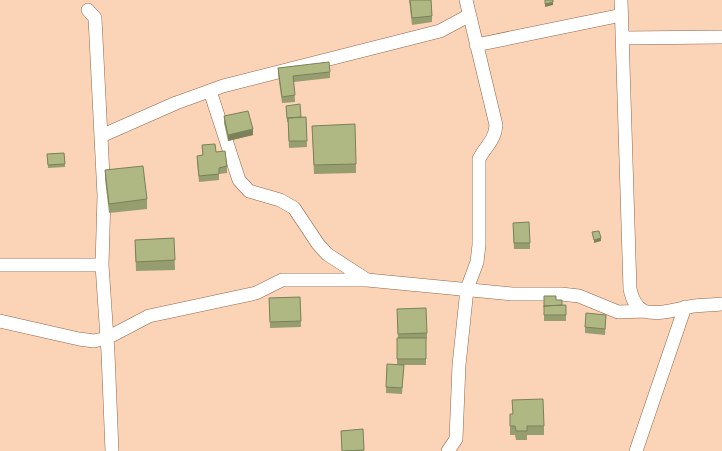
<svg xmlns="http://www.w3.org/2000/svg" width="722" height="451" font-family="Arial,sans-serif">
<rect width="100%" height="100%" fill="#fbd3b7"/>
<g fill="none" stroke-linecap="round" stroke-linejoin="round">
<g stroke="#926647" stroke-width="14">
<path id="minor" d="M 621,0 L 630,289 C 632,298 635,307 644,311 C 658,316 680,308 694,306 C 703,305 713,305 722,304
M 88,10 L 95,18 L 104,196 L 102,265 L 108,353 L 112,451
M 624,38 L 722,37
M 476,45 L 622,15
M 210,91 L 239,180 L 249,191 L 280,200 L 294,208 L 318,244 L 327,254 L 367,280
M 101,136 L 176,103 L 223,86 L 440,31 L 468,16
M 0,265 L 102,265
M 0,321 L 79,339 L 94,341 L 107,338 L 149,316 L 256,293 L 282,280 L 367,280 L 512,294 L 561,294 L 579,296 L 618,312 L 644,311
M 448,451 L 456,439 L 459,365 L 467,289 L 477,262 L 479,245 L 479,159 C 486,145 495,141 496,125 L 466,0
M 636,451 L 685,307"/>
</g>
<use href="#minor" stroke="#fff" stroke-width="13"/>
</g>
<path fill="#969e70" d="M 409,0 L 431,0 L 432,16 L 432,22 L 412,25 Z
M 278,68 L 330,72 L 330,78 L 294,82 L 295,102 L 282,103 L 278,74 Z
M 286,106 L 301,117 L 306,117 L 307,147 L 289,148 L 288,122 L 287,122 Z
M 224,116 L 253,135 L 228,141 L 224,123 Z
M 312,126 L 356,164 L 356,173 L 314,174 Z
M 202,145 L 216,152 L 227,166 L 227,173 L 219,174 L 219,180 L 199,182 L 197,163 L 197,156 L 203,156 Z
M 64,153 L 65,167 L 48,168 L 47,154 Z
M 105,170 L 147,199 L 147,209 L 109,213 L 105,179 Z
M 513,229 L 530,243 L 530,249 L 514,249 Z
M 174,238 L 175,270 L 136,271 L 135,240 Z
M 300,297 L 301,327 L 270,328 L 269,298 Z
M 556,300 L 562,305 L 566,305 L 566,321 L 544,321 L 544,307 Z
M 397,316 L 427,333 L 427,339 L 426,339 L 426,365 L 404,365 L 402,394 L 386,393 L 386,387 L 397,364 L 397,338 L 398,338 Z
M 606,321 L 605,335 L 585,333 L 585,327 Z
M 512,400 L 544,426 L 544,435 L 527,435 L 527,440 L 516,440 L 515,435 L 510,435 L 510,414 L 513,414 Z
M 363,429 L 364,451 L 342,451 L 341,431 Z"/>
<path fill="#7a815b" d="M 553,2 L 553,5 L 545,7 L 545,4 Z
M 253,129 L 253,135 L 228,141 L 228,135 Z
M 601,238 L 601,241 L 594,243 L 594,240 Z"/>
<path fill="#afb882" stroke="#7a815b" d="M 410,0 L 431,0 L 432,16 L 412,18 Z
M 545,0 L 553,0 L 553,2 L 545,4 Z
M 329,62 L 330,72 L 293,76 L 295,95 L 282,97 L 278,68 Z
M 300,104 L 301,117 L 288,118 L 287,118 L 286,106 Z
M 248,111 L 253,129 L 228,135 L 224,116 Z
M 306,117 L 307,141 L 289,141 L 288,118 Z
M 355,124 L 356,164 L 314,165 L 312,126 Z
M 215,144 L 216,152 L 225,151 L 227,166 L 219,168 L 219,174 L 199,176 L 197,156 L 203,155 L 202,145 Z
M 64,153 L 65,164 L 48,165 L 47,154 Z
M 143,166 L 147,199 L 109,204 L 105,170 Z
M 529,222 L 530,243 L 514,243 L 513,223 Z
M 599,231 L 601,238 L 594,240 L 592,232 Z
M 174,238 L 175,260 L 136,262 L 135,240 Z
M 544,296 L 556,296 L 556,300 L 562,300 L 562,305 L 544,306 L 544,307 Z
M 300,297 L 301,321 L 270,322 L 269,298 Z
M 566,305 L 566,315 L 544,315 L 544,306 Z
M 426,308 L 427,333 L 398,334 L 397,309 Z
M 586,313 L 606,315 L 605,329 L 585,327 Z
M 397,338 L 426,338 L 426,359 L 397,359 Z
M 387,364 L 404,365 L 402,388 L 386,387 Z
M 543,399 L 544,426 L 527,426 L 527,431 L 516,431 L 515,426 L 510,426 L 510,414 L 513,414 L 512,400 Z
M 363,429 L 364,450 L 342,451 L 341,431 Z"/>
</svg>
